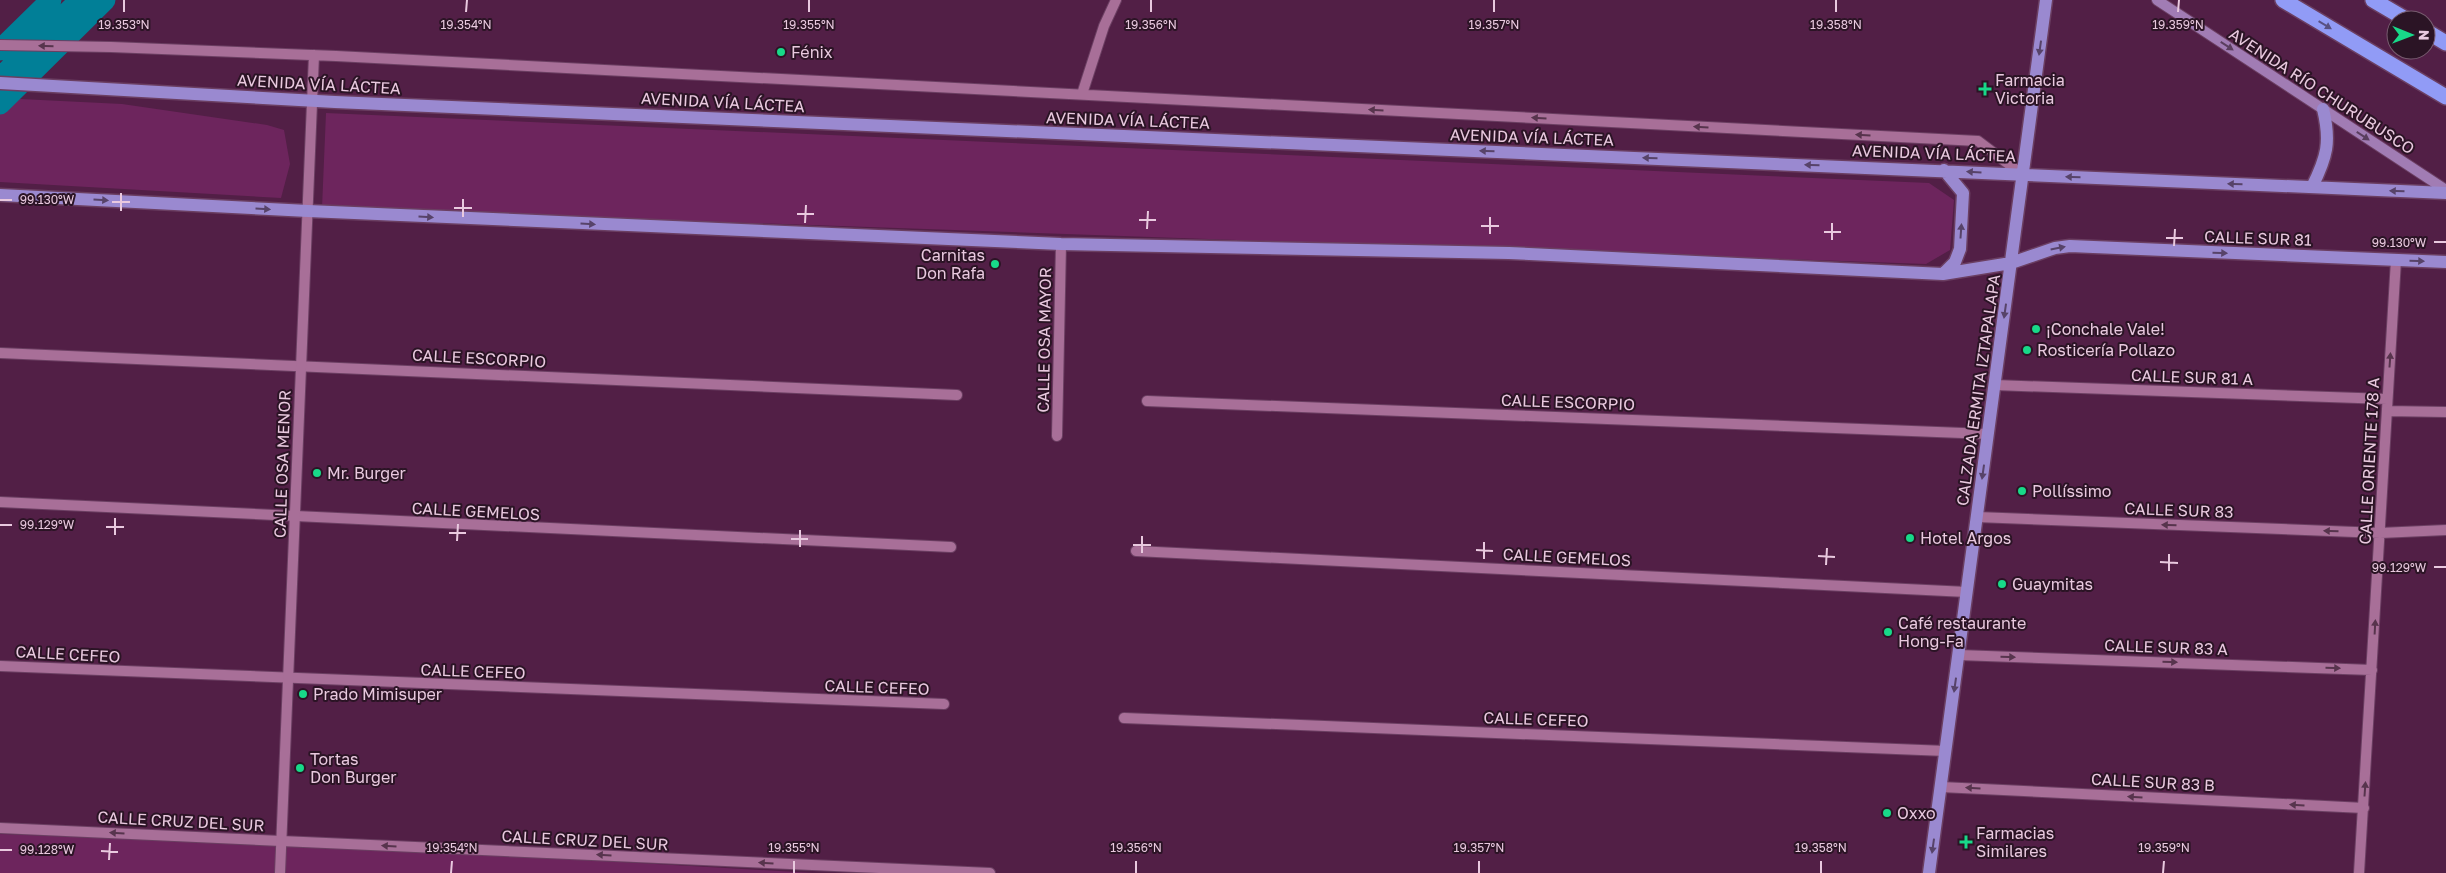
<svg xmlns="http://www.w3.org/2000/svg" width="2446" height="873" font-family="'Golos Text',sans-serif">
<rect width="100%" height="100%" fill="#521f46"/>
<path fill="#6d255d" d="M 0,98 L 122,104 L 267,125 L 284,130 L 290,164 L 281,198 L 0,182 Z
M 326,113 L 1929,183 L 1954,200 L 1950,250 L 1926,264 L 322,208 Z
M 0,834 L 247,844 L 311,844 L 813,873 L 0,873 Z"/>
<g fill="none" stroke-linecap="round" stroke-linejoin="round">
<path stroke="#017f97" stroke-width="21" d="M 0,50 L 51,0
M 0,78 L 80,0
M 0,104 L 105,0"/>
<g stroke="#6b3f62" stroke-width="12">
<path id="pedestrian" d="M 1057,436 L 1061,244"/>
</g>
<g stroke="#6b3f62" stroke-width="12">
<path id="minor" d="M 0,353 L 957,395
M 1995,385 L 2387,399
M 1147,401 L 1988,434
M 2387,411 L 2446,412
M 0,502 L 951,547
M 1977,517 L 2380,533 L 2446,530
M 1136,551 L 1967,592
M 1959,655 L 2372,670
M 0,666 L 944,704
M 1124,718 L 1946,751
M 1941,787 L 2364,808
M 0,828 L 281,841
M 2359,873 L 2396,260"/>
</g>
<g stroke="#6b3f62" stroke-width="12">
<path id="tertiary" d="M 0,45 L 111,47 L 336,56 L 1978,141 L 2023,175
M 1082,94 L 1104,26 L 1116,0
M 281,841 L 990,873
M 280,873 L 314,55"/>
</g>
<g stroke="#6b3f62" stroke-width="12">
<path id="secondary" d="M 2157,0 L 2446,190"/>
</g>
<g stroke="#6b3f62" stroke-width="15">
<path id="primary" d="M 0,83 L 335,102 L 2446,193
M 2312,187 C 2327,157 2331,142 2323,109
M 0,195 L 308,211 L 1061,244 L 1509,253 L 1943,274 L 2011,263 L 2055,248 L 2070,246 L 2446,262
M 1943,274 L 1955,262 L 1960,249 L 1963,193 L 1944,170
M 1929,873 L 2046,0"/>
</g>
<g stroke="#6b3f62" stroke-width="18">
<path id="motorway" d="M 2283,0 L 2446,97
M 2373,0 L 2407,20
M 2426,31 L 2446,43"/>
</g>
<use href="#pedestrian" stroke="#a86f98" stroke-width="10"/>
<use href="#minor" stroke="#a86f98" stroke-width="10"/>
<use href="#tertiary" stroke="#a86f98" stroke-width="10"/>
<use href="#secondary" stroke="#a17cb4" stroke-width="10"/>
<use href="#primary" stroke="#9a89d0" stroke-width="12"/>
<use href="#motorway" stroke="#919bf6" stroke-width="15"/>
</g>
<defs><path id="oneway-solid" d="M-6-.8H1V-3.2L6.5 0L1 3.2V.8H-6Z" transform="scale(1.25)"/></defs>
<use fill="#595183" href="#oneway-solid" transform="translate(2325 25) rotate(31)"/>
<g fill="#57344d">
<use href="#oneway-solid" transform="translate(46 46) rotate(-179)"/>
<use href="#oneway-solid" transform="translate(1376 110) rotate(-177)"/>
<use href="#oneway-solid" transform="translate(1539 118) rotate(-177)"/>
<use href="#oneway-solid" transform="translate(1701 127) rotate(-177)"/>
<use href="#oneway-solid" transform="translate(1863 135) rotate(-177)"/>
<use href="#oneway-solid" transform="translate(2390 360) rotate(-86)"/>
<use href="#oneway-solid" transform="translate(2169 525) rotate(-178)"/>
<use href="#oneway-solid" transform="translate(2331 531) rotate(-178)"/>
<use href="#oneway-solid" transform="translate(2375 627) rotate(-87)"/>
<use href="#oneway-solid" transform="translate(2008 657) rotate(2)"/>
<use href="#oneway-solid" transform="translate(2170 662) rotate(2)"/>
<use href="#oneway-solid" transform="translate(2333 668) rotate(2)"/>
<use href="#oneway-solid" transform="translate(1973 788) rotate(-177)"/>
<use href="#oneway-solid" transform="translate(2365 789) rotate(-86)"/>
<use href="#oneway-solid" transform="translate(2135 797) rotate(-177)"/>
<use href="#oneway-solid" transform="translate(2297 805) rotate(-177)"/>
<use href="#oneway-solid" transform="translate(117 833) rotate(-177)"/>
<use href="#oneway-solid" transform="translate(389 846) rotate(-177)"/>
<use href="#oneway-solid" transform="translate(604 855) rotate(-177)"/>
<use href="#oneway-solid" transform="translate(766 863) rotate(-177)"/>
</g>
<g fill="#5a3e5e">
<use href="#oneway-solid" transform="translate(2227 46) rotate(33)"/>
<use href="#oneway-solid" transform="translate(2363 136) rotate(33)"/>
</g>
<g fill="#574369">
<use href="#oneway-solid" transform="translate(2040 48) rotate(98)"/>
<use href="#oneway-solid" transform="translate(1487 151) rotate(-178)"/>
<use href="#oneway-solid" transform="translate(1650 158) rotate(-178)"/>
<use href="#oneway-solid" transform="translate(1812 165) rotate(-178)"/>
<use href="#oneway-solid" transform="translate(1974 172) rotate(-176)"/>
<use href="#oneway-solid" transform="translate(2073 177) rotate(-178)"/>
<use href="#oneway-solid" transform="translate(2235 184) rotate(-178)"/>
<use href="#oneway-solid" transform="translate(2397 191) rotate(-178)"/>
<use href="#oneway-solid" transform="translate(101 200) rotate(3)"/>
<use href="#oneway-solid" transform="translate(263 209) rotate(3)"/>
<use href="#oneway-solid" transform="translate(426 217) rotate(3)"/>
<use href="#oneway-solid" transform="translate(588 224) rotate(3)"/>
<use href="#oneway-solid" transform="translate(1961 231) rotate(-86)"/>
<use href="#oneway-solid" transform="translate(2058 248) rotate(-11)"/>
<use href="#oneway-solid" transform="translate(2220 253) rotate(2)"/>
<use href="#oneway-solid" transform="translate(2417 261) rotate(2)"/>
<use href="#oneway-solid" transform="translate(2005 311) rotate(98)"/>
<use href="#oneway-solid" transform="translate(1983 472) rotate(98)"/>
<use href="#oneway-solid" transform="translate(1955 685) rotate(98)"/>
<use href="#oneway-solid" transform="translate(1933 846) rotate(98)"/>
</g>
<path fill="none" stroke="#e9c9df" stroke-width="2" d="M 124,12 L 124,0M 466,12 L 467,0M 809,12 L 809,0M 1151,12 L 1151,0M 1494,12 L 1494,0M 1836,12 L 1836,0M 2178,12 L 2179,0M 0,200 L 12,200M 112,202 L 130,202M 454,208 L 472,208M 121,211 L 121,193M 797,214 L 814,214M 463,217 L 463,199M 1139,220 L 1156,220M 805,223 L 806,205M 1481,226 L 1499,226M 1147,229 L 1148,211M 1824,232 L 1841,232M 1490,234 L 1490,217M 2166,238 L 2183,238M 1832,240 L 1832,223M 2434,242 L 2446,242M 2174,246 L 2175,229M 0,525 L 12,525M 106,527 L 124,527M 449,533 L 466,533M 115,535 L 115,518M 791,539 L 808,539M 457,541 L 458,524M 1133,545 L 1151,545M 800,547 L 800,530M 1476,550 L 1493,551M 1142,553 L 1142,536M 1818,556 L 1835,557M 1484,559 L 1484,542M 2160,562 L 2178,563M 1826,565 L 1827,548M 2434,567 L 2446,567M 2169,571 L 2169,554M 0,850 L 12,850M 101,851 L 118,852M 109,860 L 110,843M 451,873 L 452,861M 794,873 L 794,861M 1136,873 L 1136,861M 1479,873 L 1479,861M 1821,873 L 1821,861M 2163,873 L 2164,861"/>
<g fill="#18d989" stroke="#2b1425" stroke-width="2">
<circle cx="781" cy="52" r="5"/>
<path d="M1982.5 81.5h5v5h5v5h-5v5h-5v-5h-5v-5h5z"/>
<circle cx="995" cy="264" r="5"/>
<circle cx="2036" cy="329" r="5"/>
<circle cx="2027" cy="350" r="5"/>
<circle cx="317" cy="473" r="5"/>
<circle cx="2022" cy="491" r="5"/>
<circle cx="1910" cy="538" r="5"/>
<circle cx="2002" cy="584" r="5"/>
<circle cx="1888" cy="632" r="5"/>
<circle cx="303" cy="694" r="5"/>
<circle cx="300" cy="768" r="5"/>
<circle cx="1887" cy="813" r="5"/>
<path d="M1963.5 834.5h5v5h5v5h-5v5h-5v-5h-5v-5h5z"/>
</g>
<g text-anchor="middle" dominant-baseline="central" stroke-width="4" stroke-linejoin="round" paint-order="stroke">
<g font-size="16" fill="#e9c9df" stroke="#2b1425" text-anchor="start">
<text x="791" y="52">Fénix</text>
<text x="1995" y="80">Farmacia<tspan x="1995" dy="18">Victoria</tspan></text>
<text x="985" y="255" text-anchor="end">Carnitas<tspan x="985" dy="18">Don Rafa</tspan></text>
<text x="2046" y="329">¡Conchale Vale!</text>
<text x="2037" y="350">Rosticería Pollazo</text>
<text x="327" y="473">Mr. Burger</text>
<text x="2032" y="491">Pollíssimo</text>
<text x="1920" y="538">Hotel Argos</text>
<text x="2012" y="584">Guaymitas</text>
<text x="1898" y="623">Café restaurante<tspan x="1898" dy="18">Hong-Fa</tspan></text>
<text x="313" y="694">Prado Mimisuper</text>
<text x="310" y="759">Tortas<tspan x="310" dy="18">Don Burger</tspan></text>
<text x="1897" y="813">Oxxo</text>
<text x="1976" y="833">Farmacias<tspan x="1976" dy="18">Similares</tspan></text>
</g>
<g font-size="16" fill="#e9c9df" stroke="#2b1425">
<text transform="translate(319 84) rotate(3)">AVENIDA VÍA LÁCTEA</text>
<text transform="translate(2322 91) rotate(33)">AVENIDA RÍO CHURUBUSCO</text>
<text transform="translate(723 102) rotate(3)">AVENIDA VÍA LÁCTEA</text>
<text transform="translate(1128 120) rotate(2)">AVENIDA VÍA LÁCTEA</text>
<text transform="translate(1532 137) rotate(2)">AVENIDA VÍA LÁCTEA</text>
<text transform="translate(1934 153) rotate(2)">AVENIDA VÍA LÁCTEA</text>
<text transform="translate(2258 238) rotate(2)">CALLE SUR 81</text>
<text transform="translate(1044 340) rotate(-89)">CALLE OSA MAYOR</text>
<text transform="translate(479 358) rotate(3)">CALLE ESCORPIO</text>
<text transform="translate(2192 377) rotate(2)">CALLE SUR 81 A</text>
<text transform="translate(1978 390) rotate(-82)">CALZADA ERMITA IZTAPALAPA</text>
<text transform="translate(1568 402) rotate(2)">CALLE ESCORPIO</text>
<text transform="translate(2369 461) rotate(-87)">CALLE ORIENTE 178 A</text>
<text transform="translate(282 464) rotate(-88)">CALLE OSA MENOR</text>
<text transform="translate(2179 510) rotate(2)">CALLE SUR 83</text>
<text transform="translate(476 511) rotate(3)">CALLE GEMELOS</text>
<text transform="translate(1567 557) rotate(3)">CALLE GEMELOS</text>
<text transform="translate(2166 647) rotate(2)">CALLE SUR 83 A</text>
<text transform="translate(68 654) rotate(3)">CALLE CEFEO</text>
<text transform="translate(473 671) rotate(2)">CALLE CEFEO</text>
<text transform="translate(877 687) rotate(2)">CALLE CEFEO</text>
<text transform="translate(1536 719) rotate(2)">CALLE CEFEO</text>
<text transform="translate(2153 782) rotate(3)">CALLE SUR 83 B</text>
<text transform="translate(181 821) rotate(3)">CALLE CRUZ DEL SUR</text>
<text transform="translate(585 840) rotate(3)">CALLE CRUZ DEL SUR</text>
</g>
</g>
<g font-size="12" text-anchor="middle" fill="#e9c9df" stroke="#2b1425" stroke-width="4" stroke-linejoin="round" paint-order="stroke">
<text x="124" y="29">19.353°N</text>
<text x="466" y="29">19.354°N</text>
<text x="809" y="29">19.355°N</text>
<text x="1151" y="29">19.356°N</text>
<text x="1494" y="29">19.357°N</text>
<text x="1836" y="29">19.358°N</text>
<text x="2178" y="29">19.359°N</text>
<text x="47" y="204">99.130°W</text>
<text x="2399" y="247">99.130°W</text>
<text x="47" y="529">99.129°W</text>
<text x="2399" y="572">99.129°W</text>
<text x="452" y="852">19.354°N</text>
<text x="794" y="852">19.355°N</text>
<text x="1136" y="852">19.356°N</text>
<text x="1479" y="852">19.357°N</text>
<text x="1821" y="852">19.358°N</text>
<text x="2164" y="852">19.359°N</text>
<text x="47" y="854">99.128°W</text>
</g>
<g transform="translate(2411 35) rotate(91)"><circle r="24" fill="#2b1425" stroke="#775c6f"/>
<path d="M0-4L9 19L0 12L-9 19Z" fill="#18d989"/>
<text y="-8" font-size="14" font-weight="bold" text-anchor="middle" fill="#e9c9df">N</text>
</g>
</svg>
